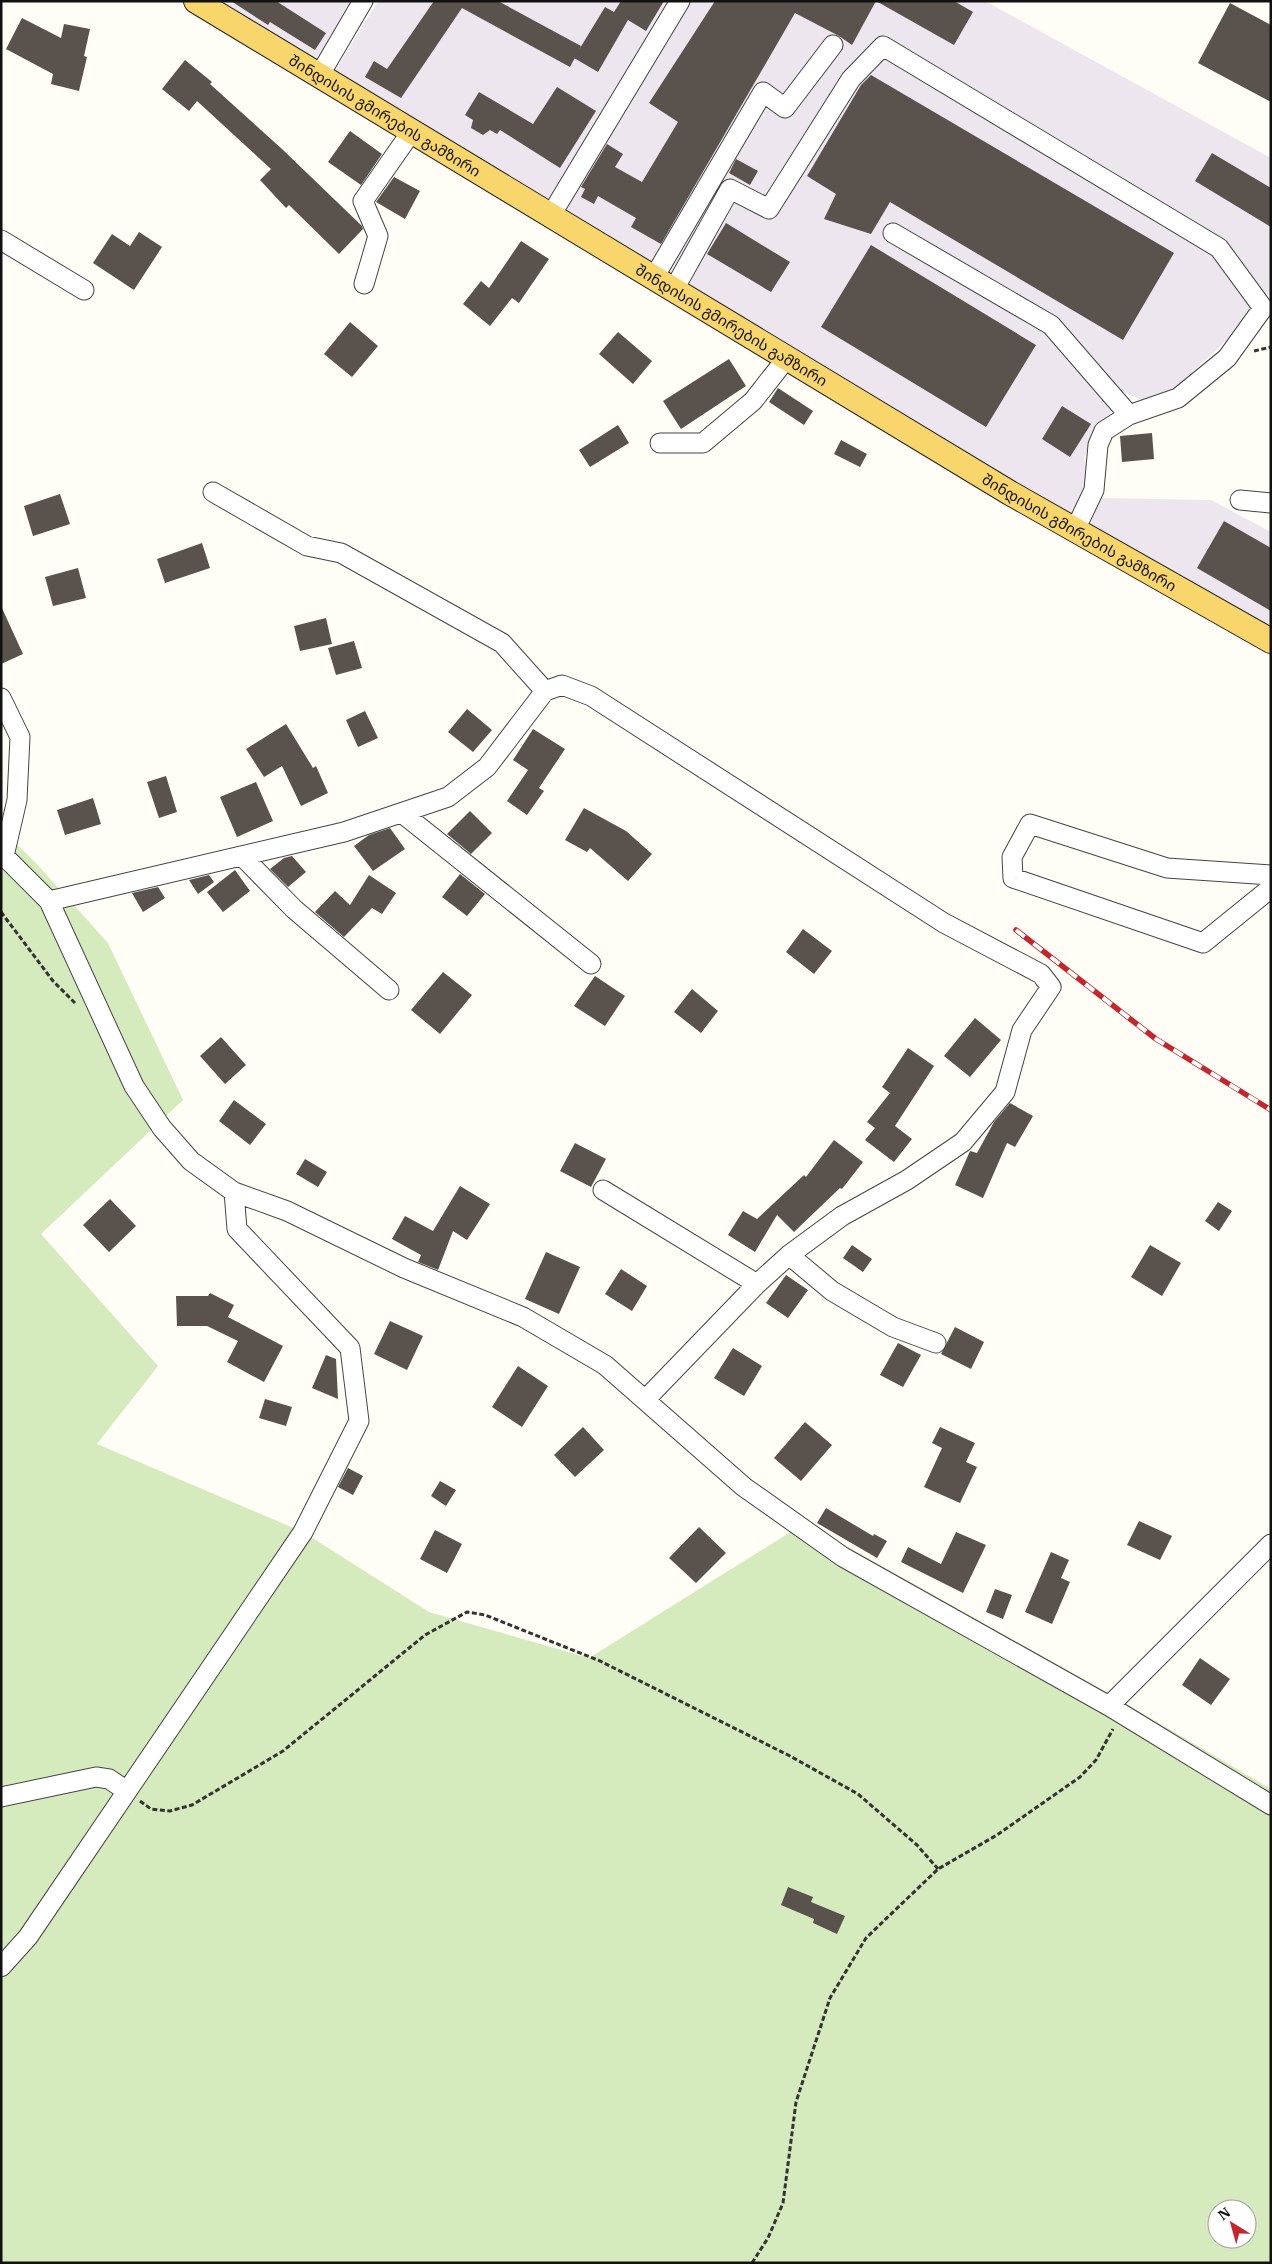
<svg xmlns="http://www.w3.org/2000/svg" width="1272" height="2264" font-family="'IBM Plex Serif','Noto Sans Georgian',serif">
<rect width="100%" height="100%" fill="#fffdf5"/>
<path fill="#eee6ef" d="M 216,1 L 356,1 L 320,62 Z
M 378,1 L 985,1 L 1271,158 L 1271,297 L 1266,294 L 1237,331 L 1168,394 L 1145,401 L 1122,392 L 1084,457 L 1090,483 L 1072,518 L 335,71 Z
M 1100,498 L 1211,500 L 1271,532 L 1271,626 L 1090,526 Z"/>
<path fill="#d5ebbd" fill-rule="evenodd" d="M 1,829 L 35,862 L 108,943 L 183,1100 L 41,1234 L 158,1366 L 97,1444 L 303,1532 L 429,1612 L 589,1658 L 805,1523 L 1089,1682 L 1271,1789 L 1271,2263 L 1,2263 ZM 1217,2209 L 1247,2209 L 1247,2239 L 1217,2239 Z"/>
<path fill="#5a524d" d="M 231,1 L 276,1 L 326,33 L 315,50 L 270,22 L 268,25 Z
M 434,1 L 498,1 L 581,46 L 570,67 L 462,8 L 401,98 L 365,77 L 374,61 L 387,69 Z
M 621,1 L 664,1 L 646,31 L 628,20 L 598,72 L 574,58 L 605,7 L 614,12 Z
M 715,1 L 954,1 L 973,12 L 954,45 L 876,1 L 852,45 L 839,36 L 795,13 L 661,244 L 631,227 L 636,218 L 598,196 L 594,204 L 581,197 L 585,189 L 581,187 L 607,144 L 623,154 L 615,167 L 642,182 L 678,122 L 649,103 Z
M 1230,3 L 1271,25 L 1271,102 L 1198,63 Z
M 22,18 L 61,38 L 64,24 L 90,29 L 84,56 L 87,57 L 79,91 L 51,84 L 53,74 L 6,49 Z
M 185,60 L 212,82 L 210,84 L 282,149 L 362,226 L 363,229 L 339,254 L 289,205 L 286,208 L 260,180 L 271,169 L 197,101 L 189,111 L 162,89 Z
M 871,75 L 1174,253 L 1123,340 L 890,202 L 871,234 L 824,219 L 836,194 L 807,176 L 861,85 Z
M 557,87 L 596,111 L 560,168 L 500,130 L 497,134 L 490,130 L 483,135 L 471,128 L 473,120 L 465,115 L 479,92 L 533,124 Z
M 350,131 L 382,154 L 361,185 L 328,162 Z
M 1212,153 L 1271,188 L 1271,227 L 1195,181 Z
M 736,159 L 758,171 L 750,185 L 729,173 Z
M 394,177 L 420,191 L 405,219 L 376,202 Z
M 726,223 L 790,262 L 771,292 L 707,254 Z
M 139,232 L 162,247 L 134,290 L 93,263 L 112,234 L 130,246 Z
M 521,241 L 549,259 L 519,303 L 512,298 L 490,326 L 463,304 L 481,281 L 489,288 Z
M 871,245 L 1036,345 L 986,427 L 821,327 Z
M 350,322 L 378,346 L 352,377 L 324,354 Z
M 618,332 L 652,361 L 633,384 L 599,354 Z
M 729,359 L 746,386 L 681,429 L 663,401 Z
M 778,388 L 813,411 L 804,425 L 769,402 Z
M 1062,406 L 1091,424 L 1070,457 L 1042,439 Z
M 618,425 L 629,443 L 590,467 L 579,450 Z
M 1152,433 L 1154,459 L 1122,462 L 1120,436 Z
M 841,440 L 867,454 L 860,467 L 834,454 Z
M 60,494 L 70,524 L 33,536 L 24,506 Z
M 1224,521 L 1271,548 L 1271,611 L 1197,568 Z
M 202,543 L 210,568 L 165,583 L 157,559 Z
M 78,568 L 86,598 L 53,606 L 45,577 Z
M 1,606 L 23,654 L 1,664 Z
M 326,618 L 332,644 L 300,651 L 294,626 Z
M 354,641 L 362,668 L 336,675 L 328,648 Z
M 467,709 L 492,730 L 473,752 L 448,732 Z
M 365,711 L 378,738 L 358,747 L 346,720 Z
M 286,724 L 313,768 L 316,766 L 328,793 L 301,806 L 282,766 L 264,777 L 246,749 Z
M 533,729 L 565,749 L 539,788 L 544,791 L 527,815 L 507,801 L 528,770 L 513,760 Z
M 166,776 L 177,812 L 159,818 L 147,782 Z
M 256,782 L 273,821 L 237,837 L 220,797 Z
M 93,798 L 101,824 L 65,835 L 57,810 Z
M 584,808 L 626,831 L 652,854 L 628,881 L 590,848 L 587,852 L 565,840 Z
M 470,811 L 492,833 L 471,854 L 447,834 Z
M 390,828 L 405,849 L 373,871 L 354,846 L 369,835 Z
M 292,856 L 306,872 L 288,887 L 270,869 L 284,858 Z
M 235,870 L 250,891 L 223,912 L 207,892 Z
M 460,874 L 485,894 L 467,916 L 442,897 Z
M 209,875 L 214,882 L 198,894 L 189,880 Z
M 369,875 L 396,893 L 382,914 L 372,908 L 344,937 L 315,912 L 335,891 L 350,905 Z
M 158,887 L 165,898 L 143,912 L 132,893 Z
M 803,929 L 832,951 L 814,974 L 786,952 Z
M 443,972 L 472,995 L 440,1034 L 411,1010 Z
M 595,976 L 625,996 L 605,1026 L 574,1006 Z
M 692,989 L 718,1011 L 701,1033 L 674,1012 Z
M 975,1018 L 1001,1040 L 970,1077 L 944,1056 Z
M 221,1037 L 246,1065 L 225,1084 L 200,1056 Z
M 908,1048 L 934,1066 L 895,1126 L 912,1139 L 894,1162 L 865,1140 L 875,1128 L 867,1122 L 890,1093 L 882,1087 Z
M 234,1100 L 266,1124 L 250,1145 L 219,1121 Z
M 1010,1103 L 1033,1116 L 1015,1147 L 1007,1143 L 983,1198 L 955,1185 L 970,1151 L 977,1153 L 994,1122 Z
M 834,1140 L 863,1162 L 842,1189 L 840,1188 L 794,1232 L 777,1215 L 755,1252 L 728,1235 L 743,1211 L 757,1219 L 804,1175 L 806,1177 Z
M 575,1143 L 606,1159 L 591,1187 L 560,1171 Z
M 305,1159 L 327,1172 L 318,1187 L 296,1174 Z
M 460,1186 L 490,1204 L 467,1240 L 453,1231 L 438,1270 L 418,1262 L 421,1255 L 392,1239 L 405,1216 L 433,1231 Z
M 110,1199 L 136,1226 L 109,1252 L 83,1225 Z
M 1218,1202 L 1232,1211 L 1219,1231 L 1205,1221 Z
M 852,1245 L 872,1259 L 863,1272 L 843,1258 Z
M 1150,1245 L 1181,1263 L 1162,1296 L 1131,1277 Z
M 546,1252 L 580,1267 L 559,1314 L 525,1299 Z
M 621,1269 L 647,1286 L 632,1311 L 605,1294 Z
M 786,1275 L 808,1290 L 788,1318 L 766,1303 Z
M 210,1293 L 234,1305 L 228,1317 L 283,1346 L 264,1382 L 227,1362 L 238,1341 L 207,1326 L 177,1326 L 176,1296 L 208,1296 Z
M 390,1321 L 423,1336 L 407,1370 L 374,1354 Z
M 955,1327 L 984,1342 L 971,1369 L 941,1354 Z
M 898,1343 L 921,1355 L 903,1387 L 880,1375 Z
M 733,1348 L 762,1366 L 744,1396 L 714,1378 Z
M 326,1355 L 336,1359 L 338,1399 L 312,1388 Z
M 518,1366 L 548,1386 L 522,1427 L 492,1407 Z
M 265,1399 L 292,1407 L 286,1426 L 259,1418 Z
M 805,1422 L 832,1445 L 801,1481 L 774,1458 Z
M 583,1427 L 604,1450 L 575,1477 L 554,1455 Z
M 940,1427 L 975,1443 L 966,1462 L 977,1467 L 960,1503 L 924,1487 L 942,1448 L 932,1443 Z
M 348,1468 L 363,1476 L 353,1495 L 338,1487 Z
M 440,1481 L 456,1490 L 446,1506 L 431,1496 Z
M 826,1508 L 873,1536 L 874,1534 L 887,1541 L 877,1558 L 817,1523 Z
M 1139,1521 L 1172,1536 L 1160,1560 L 1127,1545 Z
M 699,1527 L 726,1553 L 696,1583 L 669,1558 Z
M 435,1530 L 462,1544 L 447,1573 L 420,1559 Z
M 956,1532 L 986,1545 L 963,1593 L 901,1562 L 908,1547 L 941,1564 Z
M 1051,1552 L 1069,1560 L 1061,1578 L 1070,1582 L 1052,1624 L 1025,1612 Z
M 995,1589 L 1012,1595 L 1003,1619 L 986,1612 Z
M 1200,1658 L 1230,1679 L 1211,1705 L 1182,1685 Z
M 788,1887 L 813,1897 L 811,1902 L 845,1916 L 837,1934 L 813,1923 L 814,1919 L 781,1905 Z"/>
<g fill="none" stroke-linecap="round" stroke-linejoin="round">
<g stroke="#444" stroke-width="21">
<path id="minor" d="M 319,76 L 363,1
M 551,215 L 680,1
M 893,233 L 1051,325 L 1129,415
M 1,240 L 84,290
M 653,279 L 763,92 L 785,108 L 833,45
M 364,284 L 378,236 L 363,201 L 412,131
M 673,291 L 730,189 L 769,209 L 851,79 L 883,46 L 1219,248 L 1263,308 L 1227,358 L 1178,398 L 1129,415 L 1104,431 L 1098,445 L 1094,490 L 1075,530
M 660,443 L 703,443 L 753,401 L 786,359
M 213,492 L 307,546 L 341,553 L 502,643 L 545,691
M 1240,500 L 1271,503
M 1,698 L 20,737 L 17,800 L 4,856
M 402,813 L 591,964
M 1,853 L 49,901 L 344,832 L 448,797 L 487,767 L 545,691 L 562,685 L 591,696 L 944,923 L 1041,974 L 1051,987 L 1022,1030 L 1005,1092 L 963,1142 L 907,1180 L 842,1216 L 789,1255 L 757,1284 L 645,1400
M 242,856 L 294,909 L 389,990
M 1271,875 L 1167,868 L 1030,824 L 1012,857 L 1013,878 L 1203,943 L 1271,888
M 49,901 L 134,1086 L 162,1128 L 191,1161 L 234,1192 L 287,1211 L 404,1268 L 523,1317 L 605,1365 L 744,1487 L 843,1557 L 1109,1706 L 1271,1544
M 603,1190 L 757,1284
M 789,1255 L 832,1291 L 893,1327 L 936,1343
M 1109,1706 L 1271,1805
M 1,1797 L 96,1777 L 109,1779 L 127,1791
M 1,1967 L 28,1937 L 303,1532 L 359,1421 L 350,1348 L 237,1229 L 234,1192"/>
</g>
<g stroke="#222" stroke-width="26">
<g id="major">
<path id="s1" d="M 196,1 L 1010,493 L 1271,641"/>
</g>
</g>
<path stroke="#333" stroke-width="3" stroke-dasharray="5 2.5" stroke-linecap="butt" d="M 1254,351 L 1271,347
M 1,912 L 53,981 L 75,1003
M 140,1801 L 151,1809 L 170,1811 L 192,1805 L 283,1751 L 425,1635 L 467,1612 L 485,1615 L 600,1661 L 790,1756 L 858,1794 L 917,1845 L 938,1869
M 752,2263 L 768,2238 L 783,2203 L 796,2102 L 830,1998 L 866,1938 L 938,1869 L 997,1835 L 1080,1777 L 1096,1760 L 1113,1729"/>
<use href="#minor" stroke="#fff" stroke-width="19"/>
<use href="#major" stroke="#f9d66b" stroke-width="24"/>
<g stroke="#c4262e" stroke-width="5.5">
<path id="rail" d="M 1016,930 L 1156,1039 L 1271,1110"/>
</g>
<use href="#rail" stroke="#fff" stroke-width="4" stroke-dasharray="11" stroke-linecap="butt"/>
</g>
<g text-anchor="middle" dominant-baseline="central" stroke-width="5" stroke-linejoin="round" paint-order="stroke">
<g font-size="15" fill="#111" stroke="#fff">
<text stroke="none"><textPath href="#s1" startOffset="221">შინდისის გმირების გამზირი</textPath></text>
<text stroke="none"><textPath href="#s1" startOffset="626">შინდისის გმირების გამზირი</textPath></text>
<text stroke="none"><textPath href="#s1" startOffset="1031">შინდისის გმირების გამზირი</textPath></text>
</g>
</g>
<rect width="1272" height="2264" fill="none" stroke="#111111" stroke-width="5"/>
<g transform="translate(1232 2224) rotate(323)"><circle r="24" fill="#ffffff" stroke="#a0a0a0"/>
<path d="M0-4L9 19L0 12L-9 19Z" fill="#c4262e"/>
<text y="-8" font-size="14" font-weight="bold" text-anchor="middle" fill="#111111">N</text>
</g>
</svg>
